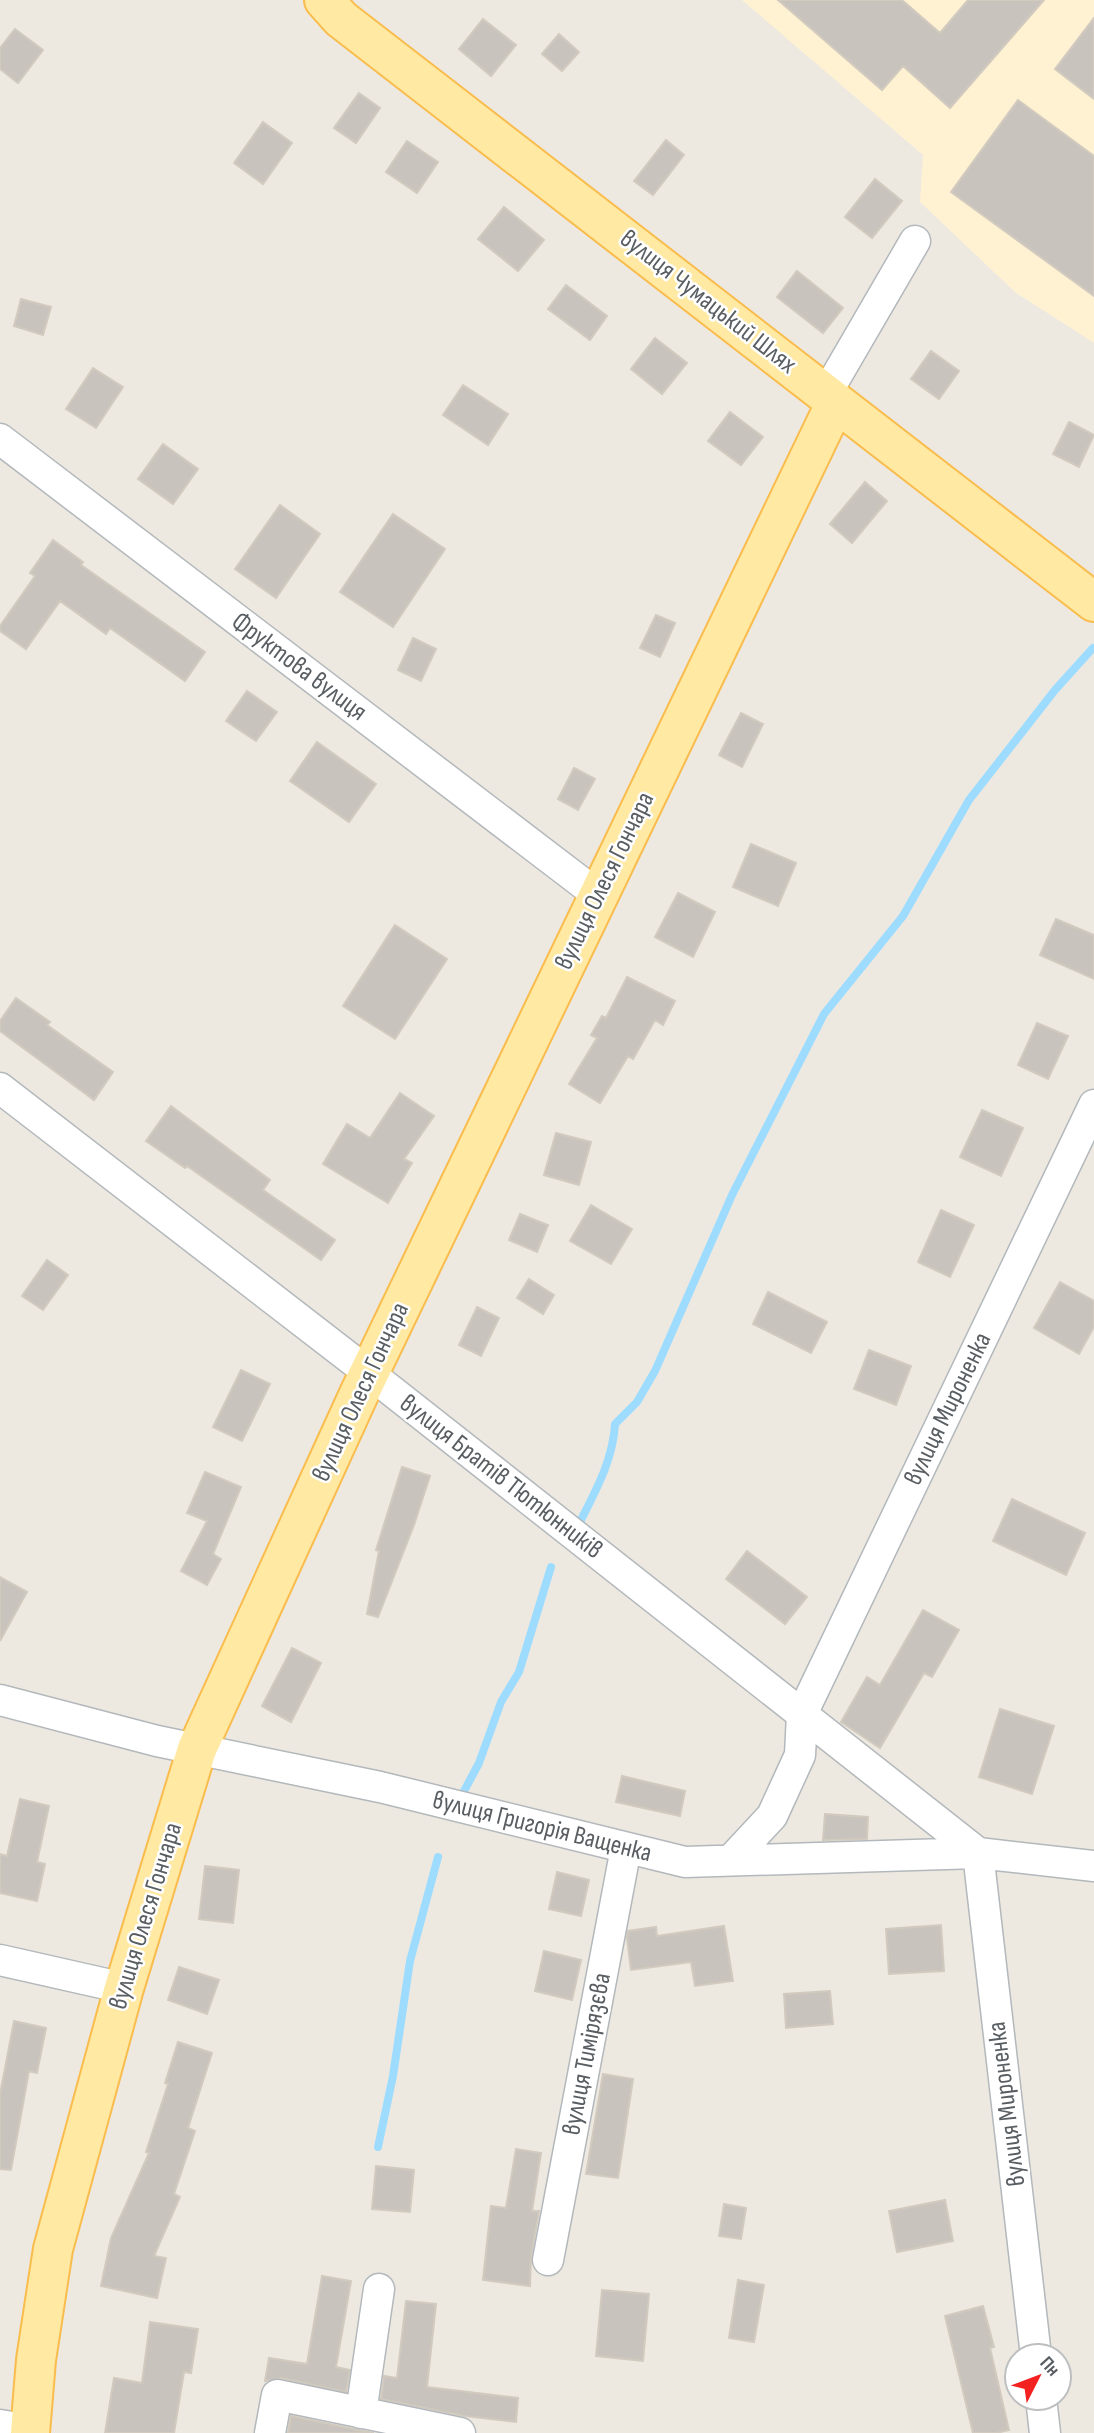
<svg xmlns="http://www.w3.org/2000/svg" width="1094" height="2433" font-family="'Sofia Sans Condensed',sans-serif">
<rect width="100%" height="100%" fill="#ede9e0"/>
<path fill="#fff2d3" d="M 742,0 L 1094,0 L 1094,343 L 1015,292 L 920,202 L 923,155 Z"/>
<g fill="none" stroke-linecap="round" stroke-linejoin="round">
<path stroke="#9edcff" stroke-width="8" d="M 580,1522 C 596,1490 613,1460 615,1424 L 637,1402 L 655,1371 L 732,1195 L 824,1014 L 903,916 L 969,800 L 1055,690 L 1093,648
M 463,1793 L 479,1763 L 501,1702 L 519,1672 L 551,1567
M 378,2147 L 393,2076 L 410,1961 L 438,1857"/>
</g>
<path fill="#c8c4bd" stroke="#d2cabe" stroke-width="2" d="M 778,0 L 902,0 L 940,33 L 968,0 L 1044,0 L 950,108 L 903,66 L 882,90 Z
M 1094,18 L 1094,99 L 1055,69 Z
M 483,19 L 516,45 L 491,76 L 459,49 Z
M 15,29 L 43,50 L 18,83 L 0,69 L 0,48 Z
M 559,34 L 579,52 L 562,71 L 542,54 Z
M 359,93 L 380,108 L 356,143 L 334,128 Z
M 1018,100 L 1094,156 L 1094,296 L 951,192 Z
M 263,122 L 292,143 L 263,184 L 234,163 Z
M 666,140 L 684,155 L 653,195 L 634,181 Z
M 407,141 L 438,162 L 417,193 L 386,172 Z
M 875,179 L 902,201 L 872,238 L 845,217 Z
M 504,207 L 544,240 L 518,271 L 478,239 Z
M 797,271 L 843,308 L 823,333 L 777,297 Z
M 566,285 L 607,316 L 590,340 L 548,309 Z
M 21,299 L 51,307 L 43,335 L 14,326 Z
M 655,338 L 687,363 L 662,394 L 631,369 Z
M 931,351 L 959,371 L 939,399 L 911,379 Z
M 93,368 L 123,387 L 96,428 L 66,409 Z
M 463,385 L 508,414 L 488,445 L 443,415 Z
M 730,412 L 763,437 L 741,465 L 708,441 Z
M 1069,422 L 1094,435 L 1079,467 L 1053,454 Z
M 163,444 L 198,469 L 173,504 L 138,479 Z
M 865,482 L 887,501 L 852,543 L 830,524 Z
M 280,505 L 320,534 L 276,598 L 235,569 Z
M 393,514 L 445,549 L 393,627 L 340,592 Z
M 53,540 L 83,562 L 81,565 L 205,652 L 185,681 L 110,628 L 106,634 L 60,601 L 26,649 L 0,631 L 0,626 L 35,576 L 30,573 Z
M 656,615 L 675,623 L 660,657 L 640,648 Z
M 413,638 L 436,649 L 421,681 L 398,670 Z
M 247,691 L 277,712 L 256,741 L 226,721 Z
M 741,713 L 763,724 L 742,767 L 719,755 Z
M 317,742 L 376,784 L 349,822 L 290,781 Z
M 574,768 L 595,779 L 578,810 L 558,799 Z
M 751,844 L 796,863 L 778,906 L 733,887 Z
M 678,893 L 715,912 L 693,957 L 655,937 Z
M 1056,919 L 1094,935 L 1094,979 L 1040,955 Z
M 395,925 L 447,959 L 395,1039 L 343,1006 Z
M 627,977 L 675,1001 L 663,1025 L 655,1020 L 633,1059 L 628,1056 L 600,1103 L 569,1084 L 597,1038 L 591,1035 L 602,1016 L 606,1018 Z
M 16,998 L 50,1022 L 47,1025 L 113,1072 L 94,1100 L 0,1031 L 0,1021 Z
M 1037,1023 L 1068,1036 L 1048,1079 L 1018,1065 Z
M 400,1093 L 434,1116 L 404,1159 L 412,1163 L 388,1203 L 323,1164 L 347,1124 L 370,1138 Z
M 171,1106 L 270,1180 L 263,1190 L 335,1240 L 321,1260 L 187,1166 L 185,1168 L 146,1141 Z
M 982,1110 L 1023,1128 L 1001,1176 L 960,1157 Z
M 556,1133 L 591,1142 L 579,1185 L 544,1175 Z
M 591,1205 L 632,1229 L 611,1264 L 570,1241 Z
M 941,1210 L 974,1225 L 950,1277 L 918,1262 Z
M 520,1214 L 548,1225 L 537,1252 L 509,1240 Z
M 47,1260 L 68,1275 L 43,1310 L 22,1296 Z
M 529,1279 L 554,1295 L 543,1314 L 517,1298 Z
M 1060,1282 L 1094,1301 L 1094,1327 L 1079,1354 L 1034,1328 Z
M 768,1292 L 827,1322 L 811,1353 L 753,1324 Z
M 477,1307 L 499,1318 L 481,1356 L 459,1345 Z
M 869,1350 L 911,1366 L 896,1405 L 854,1389 Z
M 241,1370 L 270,1384 L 242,1441 L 213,1427 Z
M 402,1467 L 430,1476 L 414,1525 L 378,1617 L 367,1614 L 379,1551 L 376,1550 Z
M 205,1472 L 241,1487 L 213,1554 L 221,1559 L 207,1585 L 181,1571 L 207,1521 L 187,1513 Z
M 1012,1499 L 1085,1533 L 1066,1575 L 993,1541 Z
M 747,1551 L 807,1597 L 785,1624 L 726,1579 Z
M 0,1577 L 27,1592 L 0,1641 Z
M 923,1610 L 959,1630 L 932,1677 L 924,1673 L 880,1748 L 841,1722 L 867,1677 L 880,1685 Z
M 292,1648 L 321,1663 L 291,1722 L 262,1706 Z
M 1000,1709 L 1054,1726 L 1032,1794 L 979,1777 Z
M 622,1776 L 685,1791 L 680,1816 L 616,1802 Z
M 20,1799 L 49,1806 L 37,1862 L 45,1864 L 37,1901 L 0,1893 L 0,1854 L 7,1856 Z
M 825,1814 L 868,1817 L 867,1839 L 823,1840 Z
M 205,1866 L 239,1870 L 233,1923 L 199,1919 Z
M 557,1872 L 589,1880 L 581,1916 L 549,1909 Z
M 941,1925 L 944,1971 L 889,1974 L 886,1929 Z
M 724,1926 L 733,1981 L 695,1986 L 691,1962 L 631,1970 L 627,1938 L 628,1931 L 656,1927 L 657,1936 Z
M 544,1951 L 581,1960 L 572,2000 L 535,1991 Z
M 179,1967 L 219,1980 L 207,2014 L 168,2000 Z
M 830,1991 L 833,2024 L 786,2028 L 784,1994 Z
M 14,2021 L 46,2028 L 37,2073 L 29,2071 L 11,2170 L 0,2169 L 0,2094 Z
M 178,2042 L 212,2053 L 188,2128 L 195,2131 L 174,2194 L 180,2197 L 154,2256 L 166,2258 L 157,2298 L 101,2286 L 111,2238 L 149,2153 L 146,2152 L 168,2084 L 165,2083 Z
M 603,2074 L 633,2079 L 618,2178 L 586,2174 Z
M 516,2149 L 541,2153 L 532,2211 L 539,2211 L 531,2257 L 530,2286 L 483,2280 L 491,2206 L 506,2208 Z
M 376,2166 L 414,2170 L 410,2212 L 372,2209 Z
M 945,2200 L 953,2241 L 897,2252 L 889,2211 Z
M 724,2204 L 746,2208 L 741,2239 L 719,2236 Z
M 322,2276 L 351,2281 L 336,2367 L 350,2370 L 346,2392 L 281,2378 L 265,2381 L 269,2358 L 307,2364 Z
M 738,2280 L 764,2285 L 754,2342 L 729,2338 Z
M 602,2290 L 649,2294 L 643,2361 L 596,2356 Z
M 406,2301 L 436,2304 L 427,2387 L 518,2398 L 516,2422 L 465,2416 L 381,2399 L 384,2376 L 397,2378 Z
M 983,2306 L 994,2347 L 990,2348 L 1009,2430 L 996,2433 L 973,2433 L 945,2316 Z
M 150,2322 L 198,2329 L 191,2373 L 184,2372 L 174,2433 L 105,2433 L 114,2378 L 142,2383 Z
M 291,2416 L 358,2430 L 374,2433 L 288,2433 Z"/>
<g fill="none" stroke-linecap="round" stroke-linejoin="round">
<g stroke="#b3b8bc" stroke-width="33">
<path id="minor" d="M 826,394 L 915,241
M 0,439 L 598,895
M 0,1088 L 369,1373 L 978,1853 L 1036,2356
M 0,1700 L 157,1741 L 380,1787 L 685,1862 L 978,1853 L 1094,1866
M 731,1860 L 772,1816 L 800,1755 L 802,1714 L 1094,1105
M 0,1960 L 124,1988
M 548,2260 L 626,1848
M 1041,2398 L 1045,2433
M 361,2413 L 379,2289
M 0,2425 L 30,2430
M 270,2433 L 277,2395 L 460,2433"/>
</g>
<g stroke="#f9bc4d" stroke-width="42">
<path id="major" d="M 324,0 L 341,19 L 1094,602
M 30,2433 L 36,2360 L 53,2249 L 124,1988 L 197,1749 L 359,1394 L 836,402"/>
</g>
<use href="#minor" stroke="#fff" stroke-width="30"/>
<use href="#major" stroke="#ffe9a3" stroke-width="38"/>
</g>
<g text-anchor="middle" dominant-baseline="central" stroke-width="5" stroke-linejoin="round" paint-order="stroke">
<g font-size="26" fill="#595e62" stroke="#fff">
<text transform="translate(708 302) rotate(38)">вулиця Чумацький Шлях</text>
<text transform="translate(299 667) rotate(37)">Фруктова вулиця</text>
<text transform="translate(605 881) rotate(-64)">вулиця Олеся Гончара</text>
<text transform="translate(361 1392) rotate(-65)">вулиця Олеся Гончара</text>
<text transform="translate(948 1409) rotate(-64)">вулиця Мироненка</text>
<text transform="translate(501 1477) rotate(38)">вулиця Братів Тютюнників</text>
<text transform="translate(542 1827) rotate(14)">вулиця Григорія Ващенка</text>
<text transform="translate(146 1916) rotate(-73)">вулиця Олеся Гончара</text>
<text transform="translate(587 2054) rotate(-79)">вулиця Тимірязєва</text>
<text transform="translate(1007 2104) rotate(-97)">вулиця Мироненка</text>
</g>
</g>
<g transform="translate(1038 2377) rotate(48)"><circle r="33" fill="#ffffff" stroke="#bdbfc0" stroke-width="2"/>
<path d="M0-5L12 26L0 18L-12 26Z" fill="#f32120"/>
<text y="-10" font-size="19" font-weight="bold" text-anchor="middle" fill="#595e62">Пн</text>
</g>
</svg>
